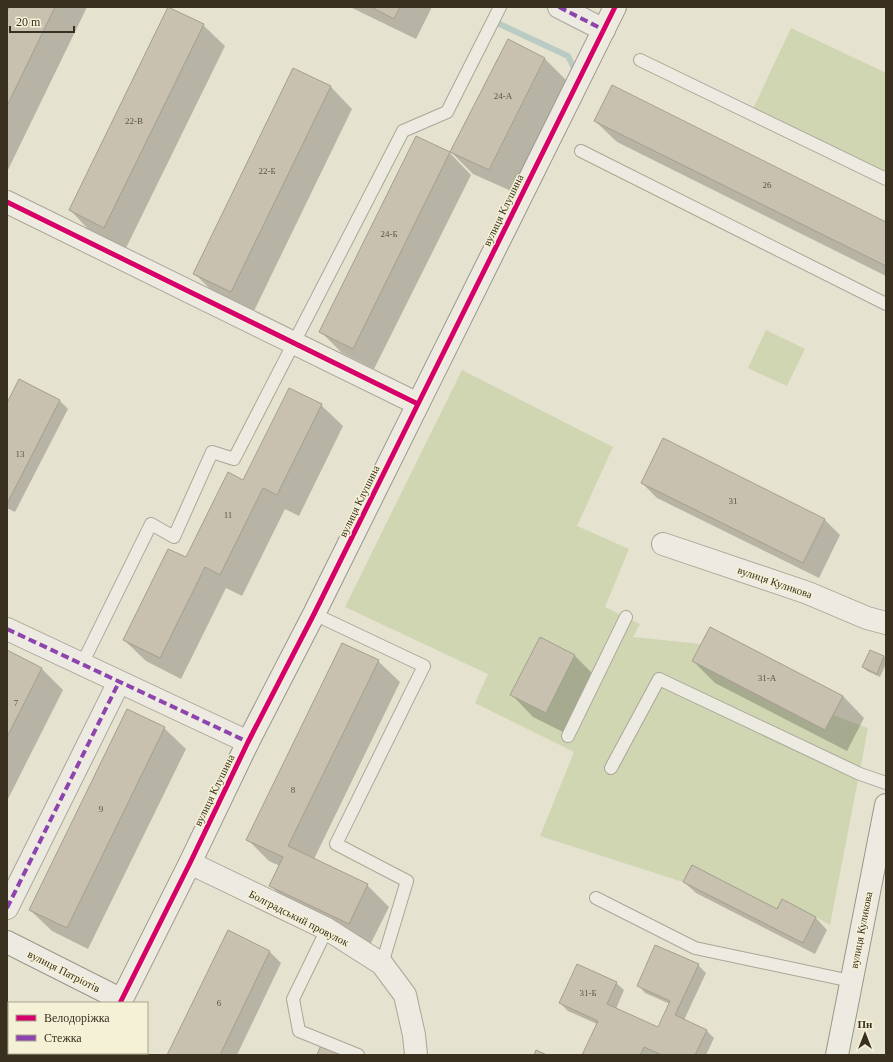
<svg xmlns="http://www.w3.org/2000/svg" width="893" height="1062" font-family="'Times New Roman',serif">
<rect width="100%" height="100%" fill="#e5e2cf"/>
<path fill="#d0d5b2" d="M 791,28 L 886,73 L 886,179 L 751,113 Z
M 766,330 L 805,349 L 787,386 L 748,368 Z
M 462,370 L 613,447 L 577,526 L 629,549 L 605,607 L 640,624 L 633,637 L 701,644 L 710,627 L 843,696 L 833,715 L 868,728 L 830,925 L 816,917 L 803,943 L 683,882 L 540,836 L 574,752 L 475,703 L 488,674 L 345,607 Z"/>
<path fill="#0003" d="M 10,7 L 87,7 L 7,172 L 7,13 Z
M 350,7 L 432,7 L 416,39 Z
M 203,25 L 225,46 L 126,248 L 91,232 L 70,210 Z
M 508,40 L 545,59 L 566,80 L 511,191 L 473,174 L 451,152 Z
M 293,69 L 331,87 L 352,109 L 253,313 L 216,295 L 194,273 Z
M 595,121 L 886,223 L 886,276 L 617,142 Z
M 417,137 L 450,153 L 471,175 L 374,369 L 342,353 L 320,331 Z
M 20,380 L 60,401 L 68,409 L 15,512 L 7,508 L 7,405 Z
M 321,405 L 343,426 L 299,516 L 285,509 L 242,596 L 226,588 L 181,679 L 146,661 L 124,640 L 244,481 Z
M 663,440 L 825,520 L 840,535 L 819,578 L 657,498 L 642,483 Z
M 7,651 L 42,669 L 63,690 L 7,801 Z
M 870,651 L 884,657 L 886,659 L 886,664 L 880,677 L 867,671 L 863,667 Z
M 575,656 L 596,677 L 567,734 L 533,717 L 512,695 Z
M 378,661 L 400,682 L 314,859 L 367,885 L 389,907 L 370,945 L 292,907 L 270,885 L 280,866 L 269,861 L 248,840 Z
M 693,661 L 843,696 L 864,718 L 847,751 L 715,683 Z
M 164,728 L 186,749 L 88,949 L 52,931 L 30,910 Z
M 684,882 L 777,910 L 782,901 L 816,918 L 827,930 L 815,954 L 696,893 Z
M 228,932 L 270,952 L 281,963 L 237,1055 L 168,1055 Z
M 698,965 L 706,973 L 684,1020 L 706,1030 L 714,1038 L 706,1055 L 654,1055 L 652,1054 L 651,1055 L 583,1055 L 597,1024 L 568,1011 L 560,1003 L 616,983 L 624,990 L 616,1009 L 659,1029 L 670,1004 L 645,993 L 638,985 Z
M 7,1004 L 9,1005 L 9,1053 L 34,1053 L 33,1055 L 7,1055 Z"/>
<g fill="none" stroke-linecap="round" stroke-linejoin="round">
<path stroke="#bacbc3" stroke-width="6" d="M 493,21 L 568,56 L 573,66"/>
</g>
<path fill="#c8c1b0" stroke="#a59e8e" d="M 9,7 L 55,7 L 7,106 L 7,11 Z
M 168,7 L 204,24 L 104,228 L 69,210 Z
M 371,7 L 400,7 L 394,19 Z
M 508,39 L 545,58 L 489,170 L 450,152 Z
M 293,68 L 331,86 L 231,292 L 193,274 Z
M 612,85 L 886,222 L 886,266 L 594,121 Z
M 416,136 L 450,152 L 353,349 L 319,332 Z
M 19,379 L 60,400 L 7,504 L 7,403 Z
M 289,388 L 322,404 L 277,495 L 263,488 L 220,575 L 205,567 L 160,658 L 123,640 L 168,549 L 186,557 L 228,472 L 243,480 Z
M 663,438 L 825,519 L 803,563 L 641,483 Z
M 710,627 L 843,696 L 825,730 L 692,661 Z
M 540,637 L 575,655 L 546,713 L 510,695 Z
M 342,643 L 379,660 L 288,846 L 368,884 L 349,924 L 269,886 L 283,857 L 246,840 Z
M 7,650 L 42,668 L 7,737 Z
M 870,650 L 884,656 L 877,674 L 862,667 Z
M 127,709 L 165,727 L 67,928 L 29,910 Z
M 692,865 L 777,909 L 782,899 L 816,917 L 803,943 L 683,882 Z
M 228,930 L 270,951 L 220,1055 L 167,1055 Z
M 655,945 L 699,964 L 675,1015 L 707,1030 L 695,1055 L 662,1055 L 644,1047 L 640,1055 L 582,1055 L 598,1021 L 559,1003 L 577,964 L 617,982 L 607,1004 L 658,1027 L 670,1001 L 637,986 Z
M 7,1003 L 9,1004 L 9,1039 L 7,1043 Z
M 321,1045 L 345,1055 L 317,1055 Z
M 536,1050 L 547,1055 L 534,1055 Z"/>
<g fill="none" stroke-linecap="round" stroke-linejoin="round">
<g stroke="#aaa698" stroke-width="14">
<path id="lane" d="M 640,60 L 886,179
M 581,151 L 886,304
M 314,614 L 424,666 L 336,844 L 407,881 L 382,964
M 82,664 L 151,524 L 174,537 L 212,452 L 234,459 L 403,131 L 447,112 L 500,7
M 568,736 L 626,617
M 611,768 L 659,679 L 860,774 L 886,783
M 596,898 L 695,948 L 851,981
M 327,929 L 293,999 L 299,1031 L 358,1055"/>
</g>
<g stroke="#aaa698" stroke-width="24">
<path id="street" d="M 559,7 L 604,30
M 7,202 L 418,404
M 663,544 L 808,593 L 867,618 L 886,623
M 7,629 L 248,742
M 190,863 L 327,929 L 382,964 L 405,995 L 414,1035 L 416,1055
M 7,908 L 119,682"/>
</g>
<g stroke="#9a9688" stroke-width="24">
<path id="secondary" d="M 7,942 L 122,1000
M 120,1003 L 190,863 L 248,742 L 314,614 L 418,404 L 615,7
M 95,1055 L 96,1053
M 837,1055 L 886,805"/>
</g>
<use href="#lane" stroke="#edebe1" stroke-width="12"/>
<use href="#street" stroke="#edebe1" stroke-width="22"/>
<use href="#secondary" stroke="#edebe1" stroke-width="22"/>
<path stroke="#8e44ad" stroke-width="4" stroke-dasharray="8 4" stroke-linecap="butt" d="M 559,7 L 604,30
M 7,629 L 248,742
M 7,908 L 119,682"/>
<g stroke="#f5f1d6" stroke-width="8">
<path id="cycleway" d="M 7,202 L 418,404
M 120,1003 L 190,863 L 248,742 L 314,614 L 418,404 L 615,7"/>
</g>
<use href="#cycleway" stroke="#d6006c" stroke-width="5"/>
</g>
<g text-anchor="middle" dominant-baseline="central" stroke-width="3" stroke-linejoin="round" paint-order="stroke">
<g font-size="9" fill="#5d5444">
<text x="503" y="96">24-А</text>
<text x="134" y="121">22-В</text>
<text x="267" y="171">22-Б</text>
<text x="767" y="185">26</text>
<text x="389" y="234">24-Б</text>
<text x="20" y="454">13</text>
<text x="733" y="501">31</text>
<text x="228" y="515">11</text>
<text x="767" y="678">31-А</text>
<text x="16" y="703">7</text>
<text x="293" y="790">8</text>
<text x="101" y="809">9</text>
<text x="588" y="993">31-Б</text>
<text x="219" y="1003">6</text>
</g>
<g font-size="11" fill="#393020" stroke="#f5f1d6">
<text transform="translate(503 210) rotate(-64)">вулиця Клушина</text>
<text transform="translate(359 501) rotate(-64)">вулиця Клушина</text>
<text transform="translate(775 582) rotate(19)">вулиця Куликова</text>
<text transform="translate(214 790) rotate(-64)">вулиця Клушина</text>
<text transform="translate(299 918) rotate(27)">Болградський провулок</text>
<text transform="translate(861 930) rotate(-79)">вулиця Куликова</text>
<text transform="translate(64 971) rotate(27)">вулиця Патріотів</text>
</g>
</g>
<rect width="893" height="1062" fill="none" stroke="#393020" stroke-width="16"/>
<rect x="8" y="1002" width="140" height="52" fill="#f5f1d6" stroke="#aaa48d"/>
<rect x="16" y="1015" width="20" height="6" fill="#d6006c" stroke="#aaa48d"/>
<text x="44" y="1022" font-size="12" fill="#393020">Велодоріжка</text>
<rect x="16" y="1035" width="20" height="6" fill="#8e44ad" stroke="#aaa48d"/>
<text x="44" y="1042" font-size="12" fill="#393020">Стежка</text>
<g transform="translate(865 1034)" stroke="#f5f1d6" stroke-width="3" paint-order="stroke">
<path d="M0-3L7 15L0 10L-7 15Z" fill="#393020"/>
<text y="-6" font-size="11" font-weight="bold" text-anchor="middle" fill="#393020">Пн</text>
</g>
<path d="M10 26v6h64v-6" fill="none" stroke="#393020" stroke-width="2"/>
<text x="16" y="26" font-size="12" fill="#393020" stroke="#f5f1d6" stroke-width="3" paint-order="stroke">20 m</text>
</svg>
